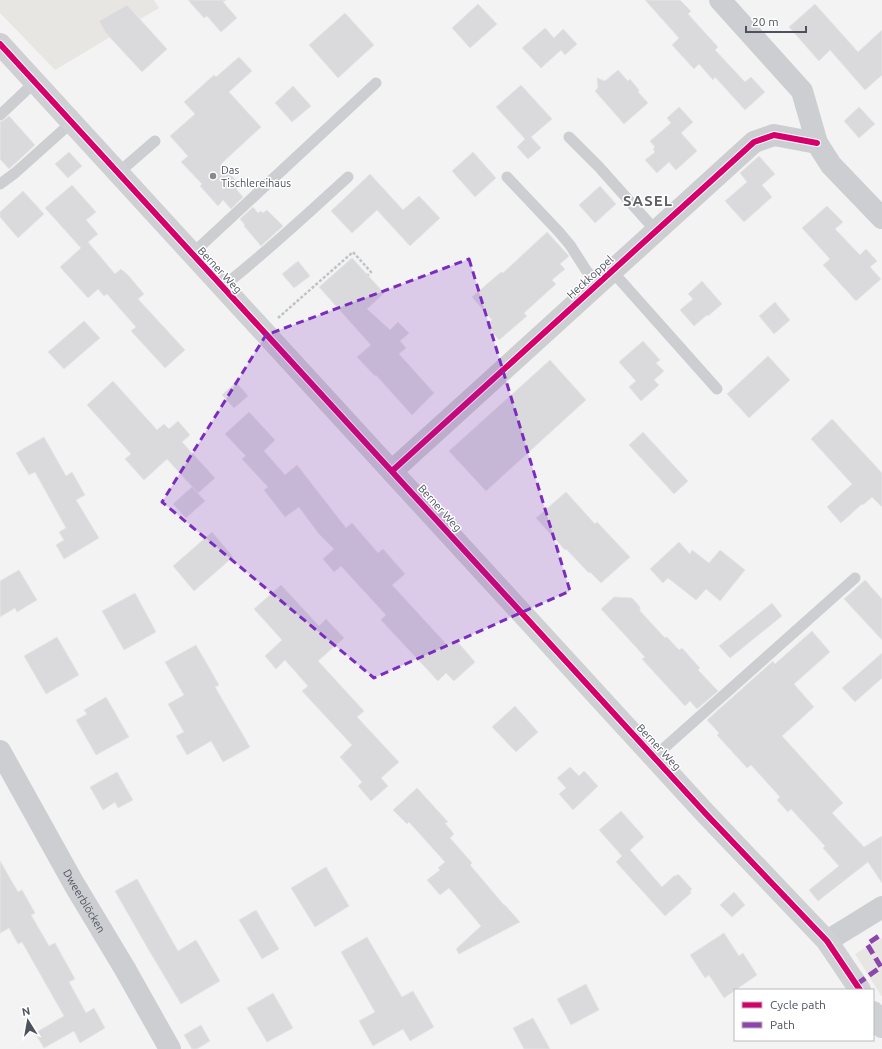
<svg xmlns="http://www.w3.org/2000/svg" width="882" height="1049" font-family="Ubuntu,sans-serif">
<rect width="100%" height="100%" fill="#f4f3f3"/>
<path fill="#e7e6e2" d="M 0,0 L 154,0 L 159,8 L 55,70 L 0,13 Z
M 882,938 L 882,997 L 855,954 Z"/>
<path fill="#dadadc" stroke="#e5e5e6" d="M 188,0 L 226,0 L 223,2 L 237,18 L 221,32 L 207,16 L 204,18 Z
M 645,0 L 680,0 L 691,11 L 688,14 L 718,47 L 715,50 L 745,82 L 751,77 L 765,92 L 745,110 L 715,77 L 713,80 L 699,64 L 694,69 L 672,45 L 679,38 Z
M 478,4 L 497,24 L 470,48 L 452,28 Z
M 815,4 L 858,52 L 882,30 L 882,75 L 865,90 L 830,50 L 819,61 L 789,27 Z
M 127,5 L 167,49 L 142,72 L 105,32 L 99,21 Z
M 345,13 L 374,45 L 338,78 L 309,45 Z
M 545,28 L 554,38 L 563,29 L 577,44 L 565,55 L 561,50 L 541,68 L 522,48 Z
M 239,57 L 252,71 L 229,92 L 261,127 L 221,164 L 240,185 L 236,189 L 243,197 L 231,209 L 223,200 L 218,206 L 200,186 L 202,184 L 181,162 L 188,156 L 170,136 L 195,114 L 184,102 L 214,75 L 216,77 Z
M 618,70 L 628,81 L 630,79 L 639,90 L 638,92 L 648,103 L 624,124 L 595,91 L 598,88 L 597,78 L 605,81 Z
M 521,85 L 552,119 L 531,137 L 541,148 L 528,159 L 517,147 L 525,139 L 496,107 Z
M 293,86 L 311,106 L 292,122 L 275,103 Z
M 679,107 L 693,122 L 681,133 L 697,151 L 676,170 L 669,162 L 657,173 L 645,160 L 655,152 L 653,149 L 655,147 L 650,141 L 671,123 L 667,118 Z
M 859,107 L 875,124 L 859,138 L 844,121 Z
M 9,116 L 35,145 L 9,169 L 0,159 L 0,122 L 4,120 Z
M 69,152 L 82,166 L 68,178 L 55,164 Z
M 473,152 L 496,178 L 475,197 L 452,171 Z
M 759,156 L 775,174 L 762,185 L 772,197 L 744,222 L 725,201 L 747,182 L 740,173 Z
M 370,174 L 403,210 L 419,196 L 440,218 L 410,246 L 377,210 L 352,233 L 331,211 Z
M 72,185 L 96,212 L 86,220 L 98,234 L 88,242 L 115,274 L 121,269 L 128,275 L 144,294 L 138,299 L 185,350 L 165,368 L 131,331 L 136,327 L 107,294 L 104,296 L 98,289 L 88,298 L 60,267 L 81,248 L 45,208 Z
M 600,186 L 616,204 L 595,223 L 579,205 Z
M 23,191 L 44,214 L 18,238 L 0,217 L 0,212 Z
M 827,206 L 843,222 L 835,229 L 860,255 L 866,249 L 877,261 L 870,267 L 881,279 L 856,301 L 823,265 L 830,259 L 802,228 Z
M 253,207 L 258,213 L 261,211 L 263,213 L 267,210 L 283,226 L 261,246 L 244,226 L 245,225 L 240,219 Z
M 547,232 L 569,256 L 560,264 L 565,269 L 552,280 L 556,284 L 524,313 L 527,316 L 499,340 L 486,325 L 492,320 L 472,297 L 501,272 L 503,273 Z
M 352,258 L 384,293 L 367,309 L 390,330 L 398,322 L 409,333 L 400,341 L 406,348 L 399,354 L 434,393 L 412,415 L 376,375 L 375,376 L 357,357 L 371,345 L 319,287 Z
M 298,261 L 310,276 L 294,288 L 282,274 Z
M 702,281 L 722,304 L 708,316 L 707,315 L 694,326 L 680,310 L 693,299 L 688,294 Z
M 775,302 L 790,320 L 774,334 L 759,316 Z
M 84,321 L 100,338 L 64,369 L 48,352 Z
M 643,341 L 660,360 L 656,363 L 664,371 L 654,380 L 659,385 L 641,401 L 629,387 L 636,381 L 619,362 Z
M 768,356 L 790,380 L 749,418 L 727,394 Z
M 550,360 L 586,400 L 486,491 L 449,451 Z
M 113,381 L 157,430 L 164,424 L 169,429 L 178,421 L 190,435 L 182,442 L 215,478 L 198,493 L 167,459 L 144,480 L 125,459 L 131,454 L 87,405 Z
M 236,382 L 248,396 L 234,408 L 222,395 Z
M 249,412 L 275,440 L 264,451 L 285,475 L 297,465 L 346,528 L 352,523 L 378,553 L 383,549 L 405,574 L 392,585 L 448,646 L 456,640 L 475,662 L 454,681 L 446,673 L 438,681 L 381,620 L 386,615 L 341,566 L 334,572 L 323,559 L 334,549 L 319,534 L 299,507 L 285,517 L 264,490 L 268,487 L 242,459 L 246,456 L 225,434 Z
M 832,419 L 882,473 L 882,507 L 872,497 L 863,505 L 862,504 L 841,523 L 827,507 L 852,484 L 811,439 Z
M 643,432 L 688,481 L 674,494 L 629,445 Z
M 44,437 L 66,476 L 72,472 L 85,495 L 76,500 L 99,538 L 64,559 L 56,545 L 64,540 L 59,532 L 66,528 L 35,472 L 29,475 L 16,453 Z
M 192,487 L 205,501 L 186,518 L 173,504 Z
M 566,492 L 595,524 L 597,522 L 630,557 L 601,583 L 590,572 L 589,573 L 566,549 L 565,550 L 536,518 Z
M 212,532 L 233,557 L 194,591 L 173,566 Z
M 679,542 L 690,554 L 692,550 L 709,563 L 720,550 L 745,570 L 720,601 L 706,589 L 696,600 L 668,578 L 663,583 L 650,569 Z
M 19,570 L 37,600 L 17,612 L 15,608 L 0,617 L 0,581 Z
M 865,580 L 882,599 L 882,640 L 844,599 Z
M 281,585 L 319,626 L 326,619 L 344,638 L 318,661 L 364,711 L 357,717 L 399,762 L 381,778 L 388,786 L 371,801 L 358,786 L 362,782 L 340,757 L 352,745 L 302,691 L 308,686 L 285,660 L 276,669 L 265,656 L 282,640 L 254,609 Z
M 135,593 L 156,632 L 124,650 L 102,611 Z
M 614,597 L 632,598 L 640,607 L 640,611 L 665,638 L 667,637 L 679,650 L 682,648 L 700,668 L 698,670 L 718,691 L 697,709 L 690,701 L 685,706 L 642,659 L 645,657 L 601,609 Z
M 772,603 L 782,616 L 730,658 L 719,646 Z
M 812,631 L 830,652 L 794,684 L 814,707 L 782,736 L 843,803 L 832,813 L 864,847 L 882,836 L 882,883 L 868,862 L 818,901 L 809,890 L 839,866 L 823,848 L 825,846 L 791,809 L 788,812 L 777,800 L 780,797 L 751,765 L 747,768 L 717,735 L 719,733 L 707,720 L 773,661 L 775,664 Z
M 57,637 L 79,675 L 46,694 L 24,656 Z
M 196,645 L 219,685 L 215,687 L 250,747 L 223,762 L 211,741 L 187,755 L 176,736 L 184,732 L 168,704 L 184,695 L 165,662 Z
M 882,653 L 882,678 L 855,702 L 842,688 Z
M 106,697 L 129,737 L 96,755 L 76,720 L 87,714 L 84,710 Z
M 515,706 L 538,732 L 516,752 L 492,727 Z
M 570,767 L 579,776 L 584,771 L 598,786 L 573,810 L 559,794 L 566,788 L 557,778 Z
M 117,772 L 133,800 L 118,808 L 115,802 L 103,810 L 90,787 Z
M 417,788 L 448,822 L 445,823 L 454,834 L 450,838 L 472,863 L 470,865 L 504,905 L 505,905 L 520,922 L 459,954 L 456,949 L 481,926 L 449,888 L 440,895 L 427,880 L 440,870 L 438,868 L 445,862 L 409,822 L 407,824 L 393,810 Z
M 621,811 L 644,837 L 630,850 L 662,887 L 675,875 L 676,876 L 678,874 L 692,889 L 690,891 L 691,893 L 665,916 L 616,862 L 622,856 L 599,830 Z
M 0,861 L 18,892 L 22,890 L 35,913 L 31,915 L 49,946 L 55,943 L 75,979 L 69,982 L 86,1013 L 94,1008 L 105,1028 L 80,1043 L 74,1031 L 44,1048 L 35,1033 L 64,1016 L 22,942 L 18,944 L 9,928 L 0,933 Z
M 326,867 L 349,906 L 315,927 L 291,888 Z
M 137,879 L 178,951 L 196,940 L 220,981 L 181,1004 L 147,947 L 115,891 Z
M 734,892 L 745,905 L 732,917 L 720,905 Z
M 256,910 L 279,949 L 262,959 L 239,920 Z
M 724,933 L 739,956 L 743,953 L 757,975 L 724,998 L 709,975 L 705,978 L 690,955 Z
M 367,937 L 402,997 L 413,991 L 434,1027 L 410,1041 L 403,1029 L 373,1046 L 359,1021 L 375,1012 L 341,952 Z
M 586,984 L 599,1010 L 571,1025 L 557,999 Z
M 273,993 L 293,1028 L 267,1042 L 247,1008 Z
M 533,1018 L 550,1049 L 524,1049 L 513,1028 Z
M 201,1025 L 210,1041 L 197,1049 L 192,1049 L 184,1035 Z"/>
<g fill="none" stroke-linecap="round" stroke-linejoin="round">
<path stroke="#bcc5c4" stroke-width="2.5" stroke-dasharray="3 2" stroke-linecap="butt" d="M 278,318 L 353,252 L 371,272 L 368,275"/>
<path stroke="#cdced1" stroke-width="11" d="M 0,115 L 35,82
M 569,137 L 599,167 L 656,231
M 118,173 L 155,141
M 507,177 L 559,232 L 570,245 L 586,270 L 598,284
M 0,184 L 15,173 L 72,122
M 192,254 L 376,83
M 612,271 L 717,389
M 222,287 C 266,253 307,214 348,177
M 654,757 L 855,578"/>
<g stroke="#cdced1" stroke-width="22">
<path d="M 720,0 L 802,91 L 817,143 L 831,165 L 882,218"/>
<path d="M 392,471 L 754,142 L 774,135 L 817,143"/>
<path id="s1" d="M 0,751 L 74,884 L 125,969 L 170,1049"/>
<path d="M 827,941 L 882,907"/>
</g>
<path stroke="#cfd0d3" stroke-width="22" d="M 0,44 L 706,814 L 827,941 L 860,990
M 873,1012 L 882,1027"/>
<path stroke="#8e44ad" stroke-width="5" stroke-dasharray="10 5" stroke-linecap="butt" d="M 857,984 L 881,967 L 867,944 L 882,934"/>
<g stroke="#fff" stroke-width="8">
<path id="cycleway" d="M 0,44 L 706,814 L 827,941 L 860,990
M 392,471 L 754,142 L 774,135 L 817,143"/>
</g>
<use href="#cycleway" stroke="#d6006c" stroke-width="6"/>
</g>
<path fill="#7b2cbf" fill-opacity="0.2" stroke="#7b2cbf" stroke-width="3" stroke-dasharray="8 5" stroke-linejoin="round" d="M 469,259 L 570,591 L 374,678 L 162,502 L 266,335 Z"/>
<circle fill="#878a92" stroke="#fff" stroke-width="1.5" cx="213" cy="176" r="4"/>
<g text-anchor="middle" dominant-baseline="central" stroke-width="3" stroke-linejoin="round" paint-order="stroke">
<g font-size="11" fill="#4c525e" stroke="#fff" text-anchor="start">
<text x="221" y="170">Das<tspan x="221" dy="13">Tischlereihaus</tspan></text>
</g>
<g font-size="11" fill="#4c525e" stroke="#fff">
<text transform="translate(220 270) rotate(47)">Berner Weg</text>
<text transform="translate(590 277) rotate(-42)">Heckkoppel</text>
<text transform="translate(440 508) rotate(48)">Berner Weg</text>
<text transform="translate(659 747) rotate(47)">Berner Weg</text>
<text stroke="none"><textPath href="#s1" startOffset="172">Dweerblöcken</textPath></text>
</g>
<g font-size="15" font-weight="bold" letter-spacing="1" fill="#606167" stroke="#fff">
<text x="648" y="200">SASEL</text>
</g>
</g>
<rect x="734" y="989" width="140" height="52" fill="#ffffff" stroke="#b7babf"/>
<rect x="742" y="1002" width="20" height="6" fill="#d6006c" stroke="#b7babf"/>
<text x="770" y="1009" font-size="12" fill="#4c525e">Cycle path</text>
<rect x="742" y="1022" width="20" height="6" fill="#8e44ad" stroke="#b7babf"/>
<text x="770" y="1029" font-size="12" fill="#4c525e">Path</text>
<g transform="translate(28 1021) rotate(349)" stroke="#ffffff" stroke-width="3" paint-order="stroke">
<path d="M0-3L7 15L0 10L-7 15Z" fill="#4c525e"/>
<text y="-6" font-size="11" font-weight="bold" text-anchor="middle" fill="#4c525e">N</text>
</g>
<path d="M746 26v6h60v-6" fill="none" stroke="#4c525e" stroke-width="2"/>
<text x="752" y="26" font-size="12" fill="#4c525e" stroke="#ffffff" stroke-width="3" paint-order="stroke">20 m</text>
</svg>
